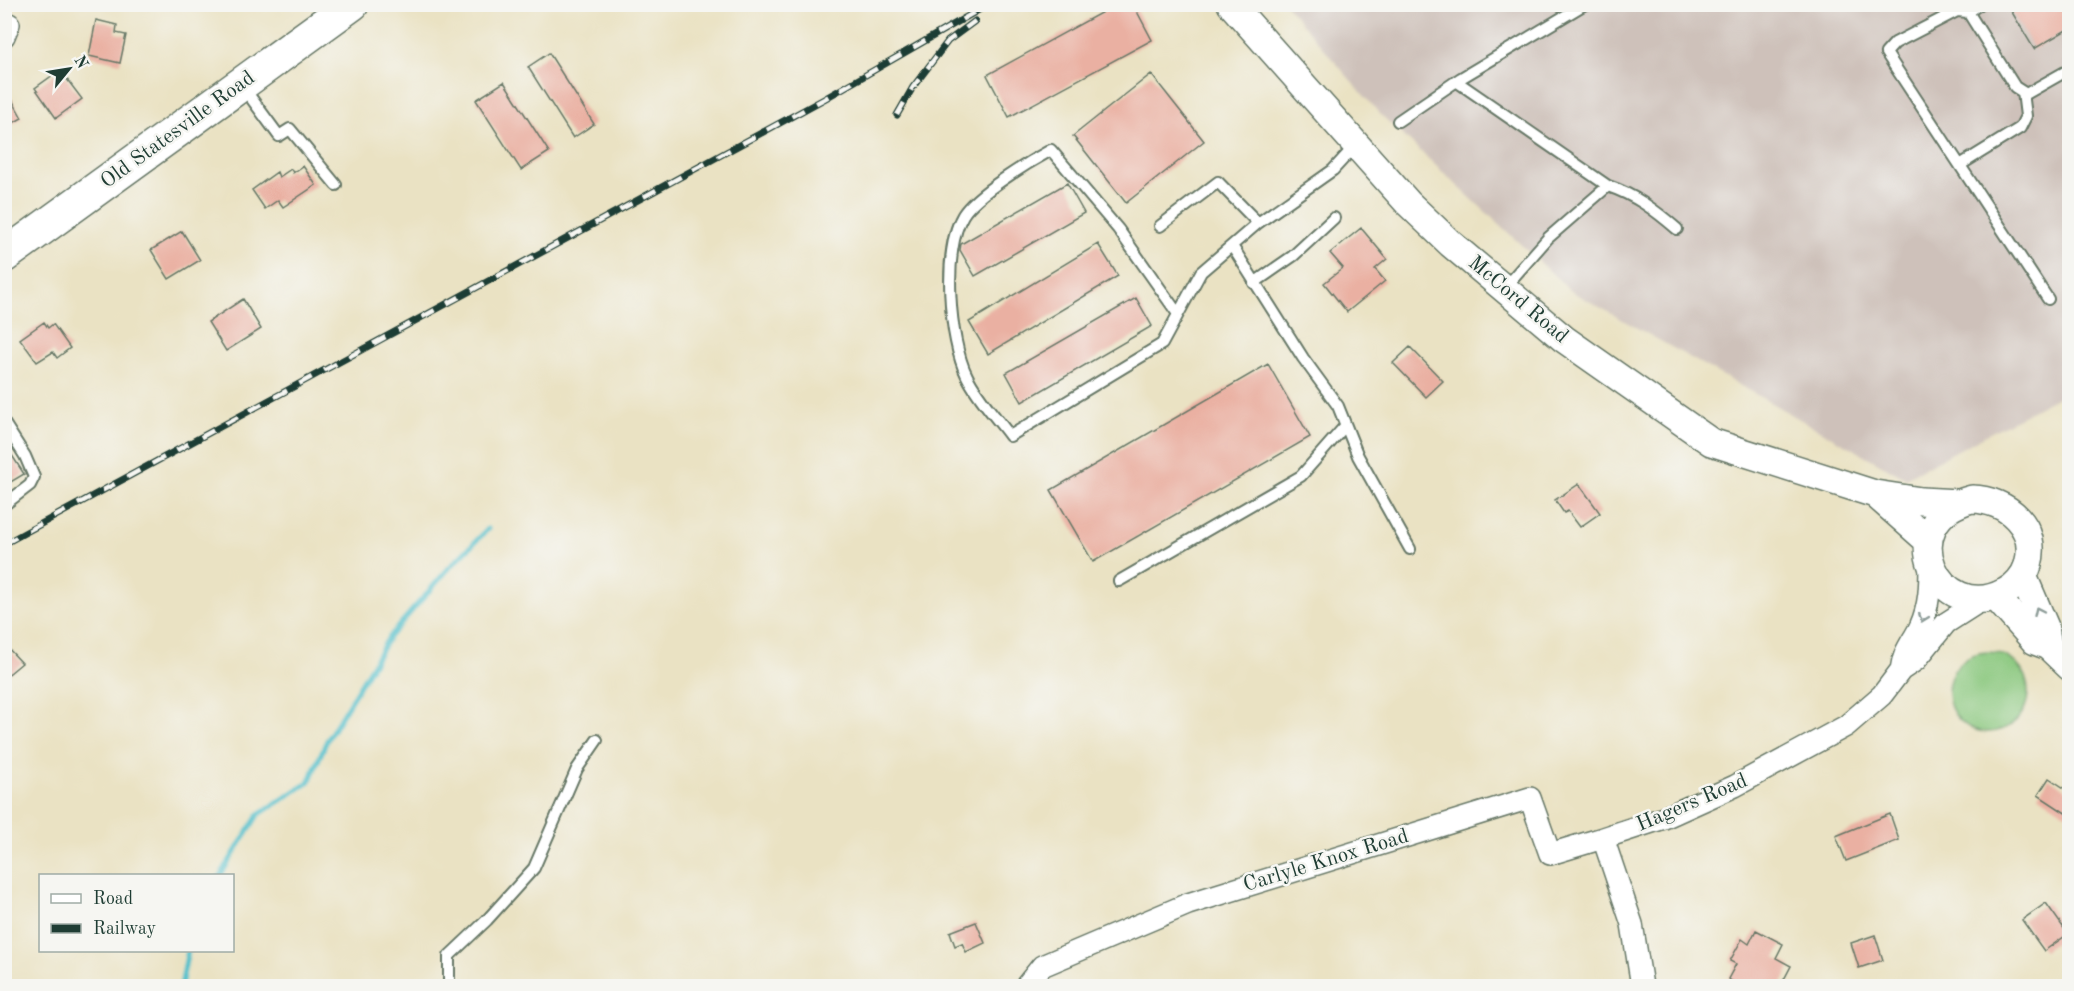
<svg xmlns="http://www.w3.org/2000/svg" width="2074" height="991" font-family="'Old Standard TT',serif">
<rect width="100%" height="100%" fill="#f6f6f2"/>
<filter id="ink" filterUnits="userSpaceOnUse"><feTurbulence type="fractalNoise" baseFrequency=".0167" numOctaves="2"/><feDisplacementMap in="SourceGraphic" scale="12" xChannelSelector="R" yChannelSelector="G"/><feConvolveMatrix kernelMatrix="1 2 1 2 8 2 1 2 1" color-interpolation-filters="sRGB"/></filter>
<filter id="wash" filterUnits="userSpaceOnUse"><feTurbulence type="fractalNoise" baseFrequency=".008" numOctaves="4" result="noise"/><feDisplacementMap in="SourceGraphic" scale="24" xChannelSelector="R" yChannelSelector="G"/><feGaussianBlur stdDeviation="1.35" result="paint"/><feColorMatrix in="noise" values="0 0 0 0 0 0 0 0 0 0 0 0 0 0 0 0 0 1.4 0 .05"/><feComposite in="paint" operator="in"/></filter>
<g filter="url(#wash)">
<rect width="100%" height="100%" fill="#eae2c3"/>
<path fill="#cec1ba" d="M 1286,5 L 2069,5 L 2069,391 L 1905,478 L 1571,291 L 1379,113 Z"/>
<path fill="#89c77d" stroke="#548258" stroke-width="1.5" d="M1948 692a40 40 0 1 1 80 0a40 40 0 1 1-80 0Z"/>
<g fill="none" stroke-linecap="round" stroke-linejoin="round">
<path stroke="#53c0cb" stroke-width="5" d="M 220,876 L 258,815 L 309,782 L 327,740 L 389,637 L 449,568 L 488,529
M 181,986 L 188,950"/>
</g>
<g id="blocks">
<path fill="#eab0a2" d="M 1117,4 L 1133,4 L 1152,40 L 1009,117 L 987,75 Z
M 2007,4 L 2070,4 L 2070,28 L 2034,49 Z
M 96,20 L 117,25 L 116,33 L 126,35 L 120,63 L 89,56 Z
M 549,53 L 594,124 L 573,138 L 528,67 Z
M 60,70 L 82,99 L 56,118 L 35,88 Z
M 1151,74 L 1204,141 L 1126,203 L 1073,136 Z
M 504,82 L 549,152 L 521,170 L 476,100 Z
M 4,85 L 22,118 L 4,128 Z
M 303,166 L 316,185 L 283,207 L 278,200 L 265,209 L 252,190 L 277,172 L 279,177 L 291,169 L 293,173 Z
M 1067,183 L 1084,213 L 975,276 L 960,250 L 961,244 Z
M 1361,228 L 1387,259 L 1375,269 L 1385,281 L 1347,312 L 1324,283 L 1343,268 L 1330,253 Z
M 182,231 L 200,260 L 169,279 L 151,250 Z
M 1098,244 L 1118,276 L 988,354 L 969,322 Z
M 1136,298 L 1152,326 L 1022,402 L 1006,373 Z
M 243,299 L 261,329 L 226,351 L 208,322 Z
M 44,322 L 48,328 L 53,324 L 70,348 L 57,358 L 53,352 L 37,362 L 20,339 Z
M 1410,347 L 1443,381 L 1426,397 L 1393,363 Z
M 1268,364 L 1310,437 L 1093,562 L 1051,490 Z
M 4,443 L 24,474 L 4,486 Z
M 1579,484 L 1600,513 L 1580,527 L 1568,511 L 1564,513 L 1555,500 Z
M 4,644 L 22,663 L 4,678 Z
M 2049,778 L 2070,792 L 2070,816 L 2038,795 Z
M 1890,814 L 1899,840 L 1846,861 L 1836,836 Z
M 2046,903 L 2068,934 L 2044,951 L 2022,920 Z
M 976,922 L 985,943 L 966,952 L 962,943 L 955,946 L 950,932 Z
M 1756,930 L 1783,944 L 1776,958 L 1791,966 L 1780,987 L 1741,987 L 1728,979 L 1736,964 L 1730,961 L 1742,939 L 1749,944 Z
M 1875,935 L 1883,960 L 1859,968 L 1851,943 Z"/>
</g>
</g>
<g filter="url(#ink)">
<use href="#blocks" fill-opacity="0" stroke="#676" stroke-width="1.5"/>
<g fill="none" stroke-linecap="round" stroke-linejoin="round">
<g stroke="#676" stroke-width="14">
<path id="service" d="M 1953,4 L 1957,11 L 1968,12 L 1980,4
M 1957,11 L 1895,43 L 1886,53 L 2048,299
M 1968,12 L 2015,87 L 2026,94 L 2070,69
M 1456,81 L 1608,186 C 1635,195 1655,210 1677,229
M 243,87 L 279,136 L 290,129 L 336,185
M 1398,121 L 1461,78 L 1585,4
M 1960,165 L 2020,128 L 2026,116 L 2023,92
M 1160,226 L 1218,182 L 1258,223
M 1232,246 L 1303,358 L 1338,406 L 1358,456 L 1410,549
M 1254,283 L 1293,256 L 1334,218
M 1504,288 L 1548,238 L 1608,186
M 1178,314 L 1118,229 L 1051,150 C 1029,162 976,194 963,215 C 942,250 949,340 967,376 C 977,397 996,417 1010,436 L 1162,344 L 1201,272 L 1258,223 L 1333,170 L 1355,146
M 4,423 L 25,456 L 34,477 L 30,485 L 4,505
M 1119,581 L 1301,476 L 1345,426
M 449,986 L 449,956 L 487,920 L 534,868 L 577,769 L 597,740"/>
</g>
<g stroke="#676" stroke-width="24">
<path id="minor" d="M 4,36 L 9,24
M 1901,670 C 1903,652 1912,643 1920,627 C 1930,605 1930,585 1930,562
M 1026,986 L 1042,966 L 1188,904 L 1530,798 L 1550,854 L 1603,838
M 1642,986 L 1632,924 L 1603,838 L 1664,818 L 1735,786 L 1846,726 L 1882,695 L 1901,670 L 1916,660 L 1946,623 L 1982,600"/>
</g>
<g stroke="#676" stroke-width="30">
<path id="tertiary" d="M 1231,4 L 1408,203 L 1451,244 L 1564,339 L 1711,442 L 1875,494 L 1921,501 L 1958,503
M 1875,494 L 1927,540
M 1972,499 C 2007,500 2039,527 2028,565 C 2025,576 2015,587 2005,592 C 1938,628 1889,520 1972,499 Z
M 2023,576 L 2045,627 L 2048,646
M 1996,597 L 2035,641 L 2048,646 L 2070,667"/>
</g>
<g stroke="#676" stroke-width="36">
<path id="primary" d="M 4,256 L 352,4"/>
</g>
<use href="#service" stroke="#fff" stroke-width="10"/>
<use href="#minor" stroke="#fff" stroke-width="21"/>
<use href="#tertiary" stroke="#fff" stroke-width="27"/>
<use href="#primary" stroke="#fff" stroke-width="33"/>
<g stroke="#1f3d34" stroke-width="7">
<path id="rail" d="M 897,115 L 913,87 L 948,41 L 975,21
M 4,544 L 824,99 L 989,4"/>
</g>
<use href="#rail" stroke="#f6f6f2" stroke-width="4.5" stroke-dasharray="14" stroke-linecap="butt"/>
</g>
<defs><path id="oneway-chevron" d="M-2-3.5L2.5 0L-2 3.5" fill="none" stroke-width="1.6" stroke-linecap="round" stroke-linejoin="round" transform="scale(1.5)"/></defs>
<g stroke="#8f9e9a">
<use href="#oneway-chevron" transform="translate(2038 611) rotate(-115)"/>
<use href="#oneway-chevron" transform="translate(1923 618) rotate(110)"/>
</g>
</g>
<g text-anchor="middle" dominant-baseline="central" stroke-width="5" stroke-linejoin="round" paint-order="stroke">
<g font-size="21" fill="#1f3d34" stroke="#f6f6f2">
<text transform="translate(178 130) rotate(-36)">Old Statesville Road</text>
<text transform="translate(1518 300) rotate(40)">McCord Road</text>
<text transform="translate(1692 803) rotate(-23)">Hagers Road</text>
<text transform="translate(1326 861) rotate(-17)">Carlyle Knox Road</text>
</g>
</g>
<rect width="2074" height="991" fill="none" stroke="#f6f6f2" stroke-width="24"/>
<rect x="39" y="874" width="195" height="78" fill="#f6f6f2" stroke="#a0aca6" stroke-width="1.5"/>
<rect x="51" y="894" width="30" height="9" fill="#ffffff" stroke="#a0aca6" stroke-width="1.5"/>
<text x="93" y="904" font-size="18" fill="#1f3d34">Road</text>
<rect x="51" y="924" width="30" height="9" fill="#1f3d34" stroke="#a0aca6" stroke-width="1.5"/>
<text x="93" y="934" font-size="18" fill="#1f3d34">Railway</text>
<g transform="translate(69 69) rotate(60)" stroke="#f6f6f2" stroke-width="4.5" paint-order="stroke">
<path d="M0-4.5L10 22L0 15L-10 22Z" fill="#1f3d34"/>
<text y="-9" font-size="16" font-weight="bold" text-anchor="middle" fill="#1f3d34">N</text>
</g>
</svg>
